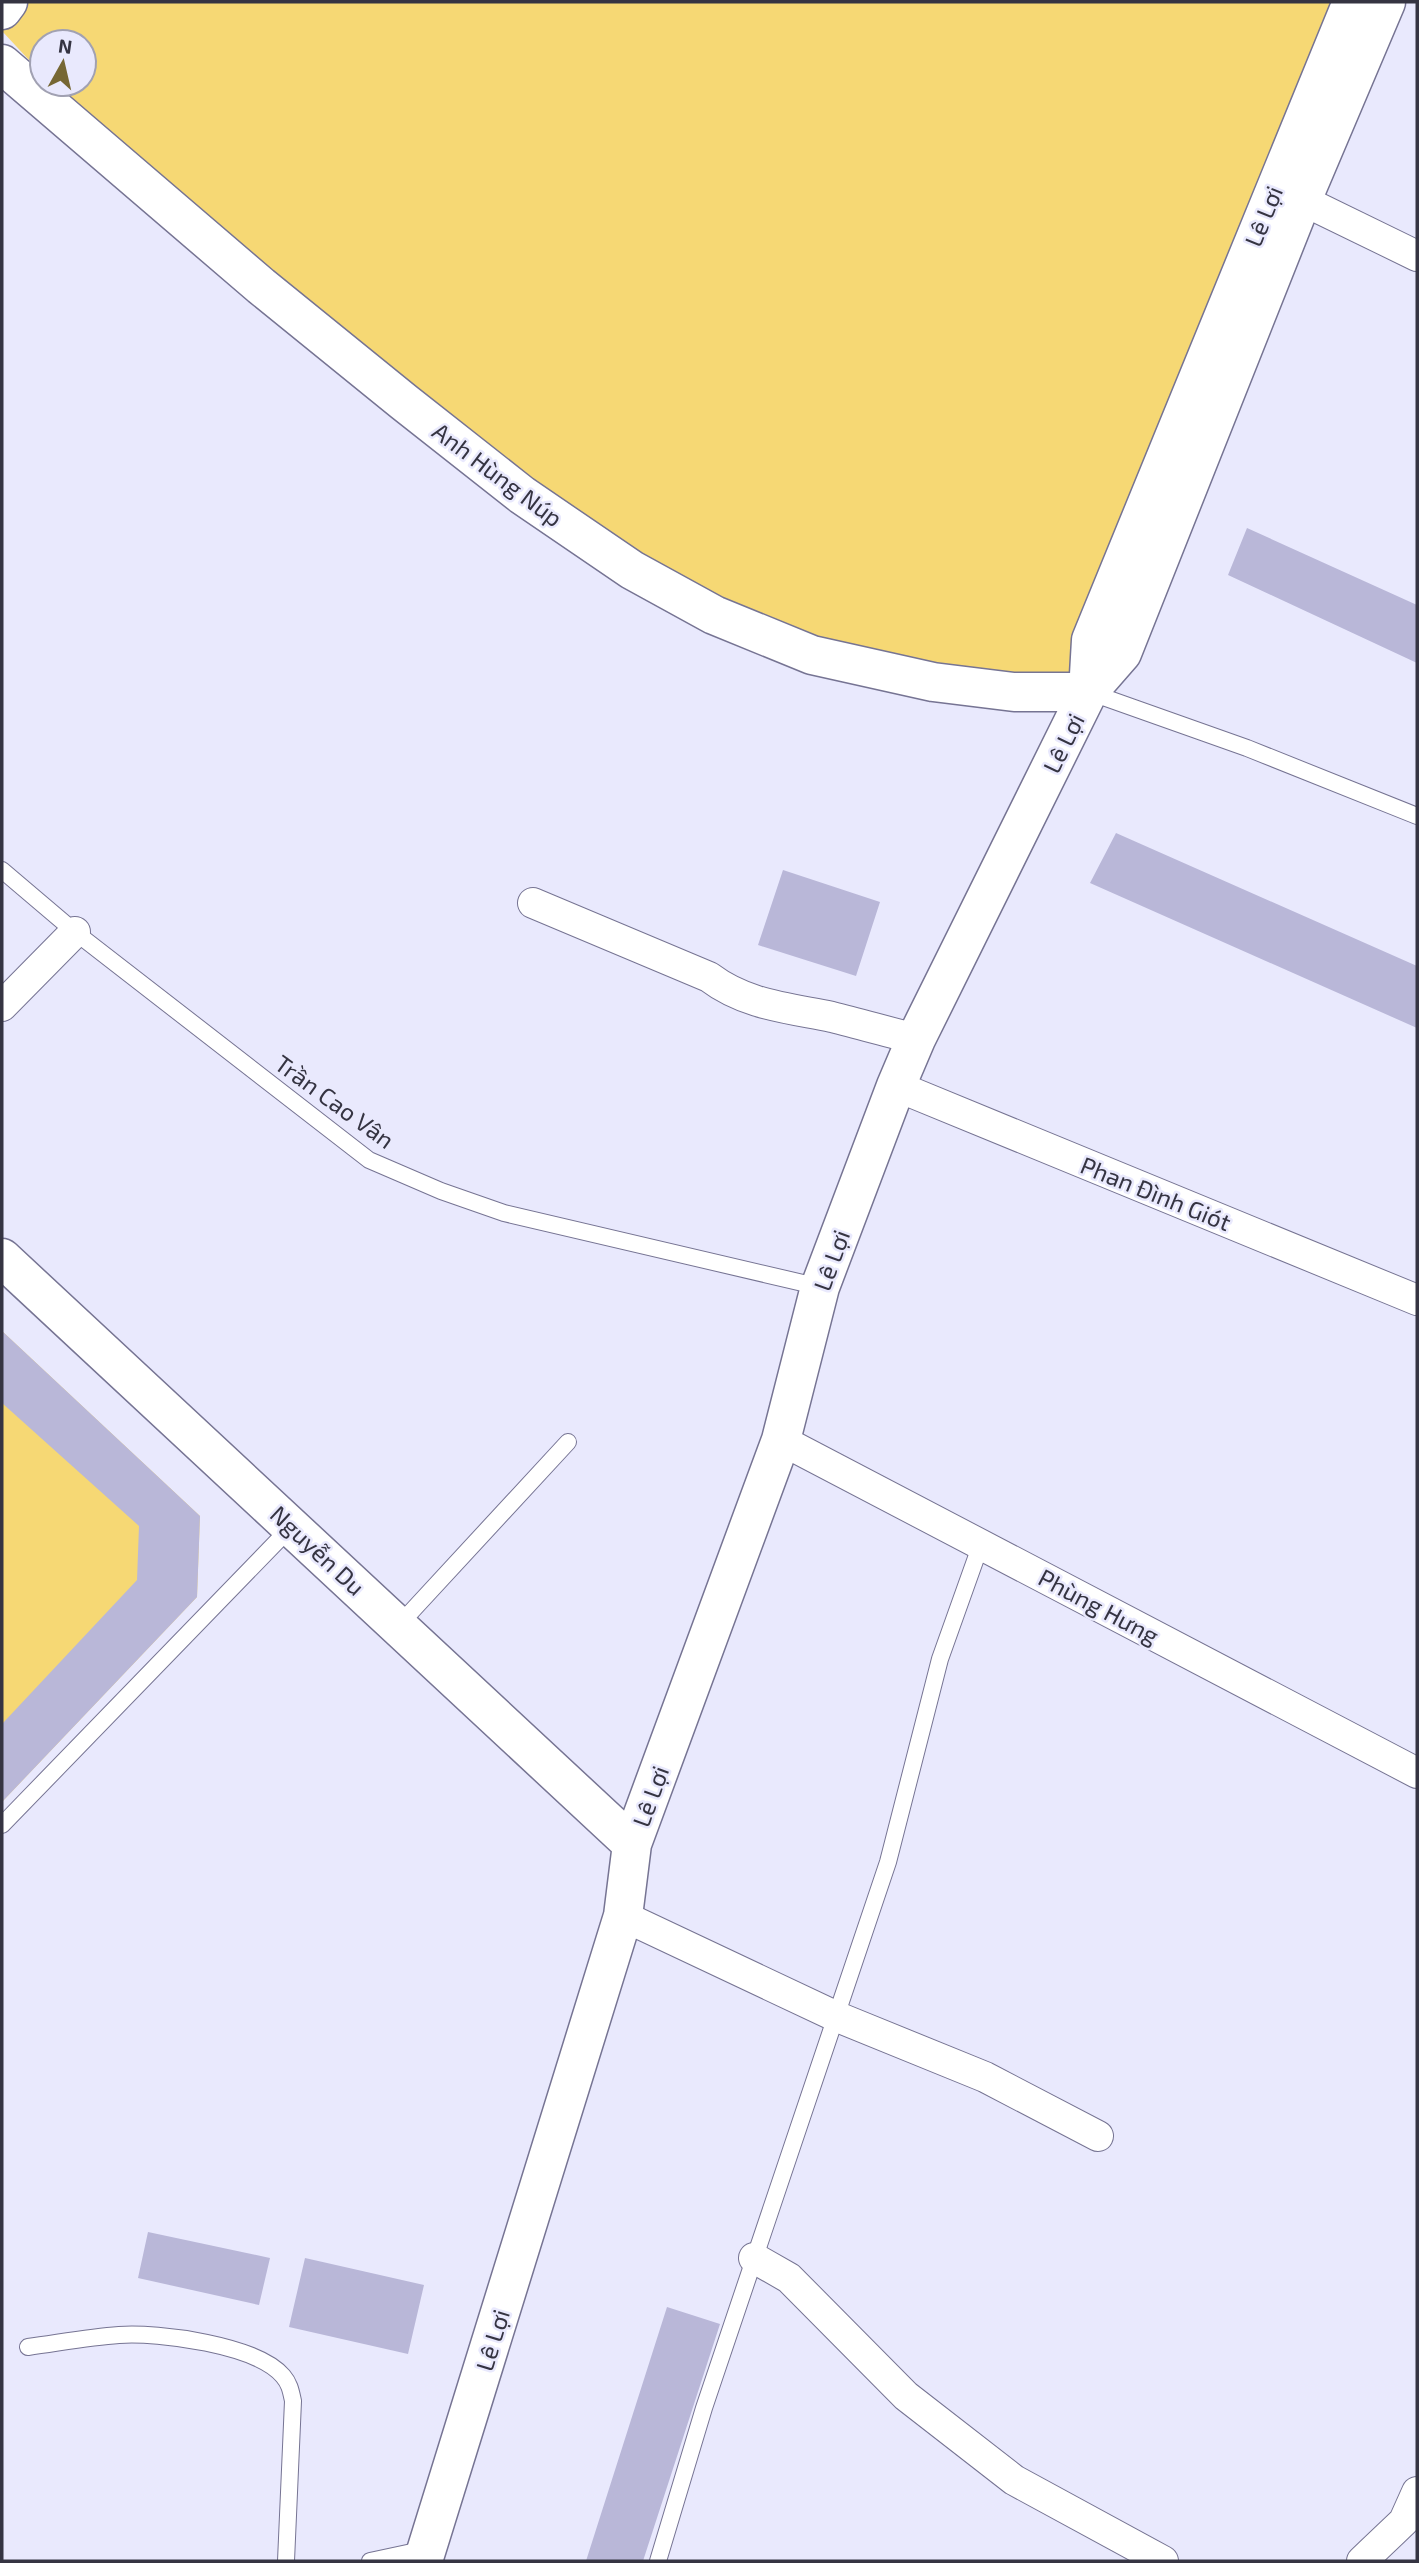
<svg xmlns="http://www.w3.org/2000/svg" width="1419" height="2563" font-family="'Exo 2',sans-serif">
<rect width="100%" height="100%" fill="#e9e9fd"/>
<path fill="#f6d874" d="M 11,2 L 1353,2 L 1088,692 L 933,682 L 714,615 L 167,206 L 52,84 L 84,84 L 84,42 L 42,42 L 42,74 L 2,31 L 2,11 Z
M 2,1331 L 200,1516 L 197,1597 L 2,1802 Z"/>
<path fill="#b9b7d8" d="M 1247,528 L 1417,605 L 1417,663 L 1228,575 Z
M 1116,833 L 1417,966 L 1417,1028 L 1090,883 Z
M 783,870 L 880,902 L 856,976 L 758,945 Z
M 2,1331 L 200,1516 L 197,1597 L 2,1802 L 2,1724 L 137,1580 L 139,1526 L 2,1403 Z
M 148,2232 L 270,2258 L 259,2305 L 138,2278 Z
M 305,2258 L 424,2285 L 408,2354 L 289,2327 Z
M 667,2307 L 720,2324 L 643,2561 L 586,2561 Z"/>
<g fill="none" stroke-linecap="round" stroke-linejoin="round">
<g stroke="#767493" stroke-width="18">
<path id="service" d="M 1089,692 L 1247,748 L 1417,816
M 2,870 L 75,932 L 369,1160 L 441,1191 L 504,1213 L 820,1287
M 398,1626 L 568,1442
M 2,1825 L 292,1526
M 28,2347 C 58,2343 89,2337 119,2335 C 159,2332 257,2345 283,2376 C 290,2384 291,2392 293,2401 L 286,2561
M 370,2561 L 426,2549
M 658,2561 L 704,2408 L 888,1862 L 940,1659 L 981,1544"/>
</g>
<g stroke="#767493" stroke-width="32">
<path id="minor" d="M 1302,200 L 1417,256
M 533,903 L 709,977 C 746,1005 788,1008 832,1017 C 860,1024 888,1032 916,1039
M 2,1006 L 75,932
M 896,1086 L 1417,1300
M 781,1440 L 1417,1773
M 623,1916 L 835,2016 L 985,2077 L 1098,2136
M 754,2258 L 789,2278 L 906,2396 L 1014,2480 L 1163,2561
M 1362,2561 L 1404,2521 L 1417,2492"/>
</g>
<g stroke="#767493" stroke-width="41">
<path id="tertiary" d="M 2,10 L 8,2
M 2,64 L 261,286 L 404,402 L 522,495 L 632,570 L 714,615 L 812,655 L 933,682 L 1014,692 L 1088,692
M 1088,692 L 1122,653 L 1302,200 L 1386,2
M 2,1258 L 632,1844
M 423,2561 L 623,1916 L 632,1844 L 781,1440 L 820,1287 L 896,1086 L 916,1039 L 1088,692 L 1091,640 L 1352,2"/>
</g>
<use href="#service" stroke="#fff" stroke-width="16"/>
<use href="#minor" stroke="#fff" stroke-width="30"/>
<use href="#tertiary" stroke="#fff" stroke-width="38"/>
</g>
<g text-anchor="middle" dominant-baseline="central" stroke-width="5" stroke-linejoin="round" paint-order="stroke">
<g font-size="24" fill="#353442" stroke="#e9e9fd">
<text transform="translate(1263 216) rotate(-68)">Lê Lợi</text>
<text transform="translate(498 474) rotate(37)">Anh Hùng Núp</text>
<text transform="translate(1063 743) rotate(-64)">Lê Lợi</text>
<text transform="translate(335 1101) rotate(36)">Trần Cao Vân</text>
<text transform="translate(1156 1193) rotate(22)">Phan Đình Giót</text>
<text transform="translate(831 1260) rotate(-70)">Lê Lợi</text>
<text transform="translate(318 1550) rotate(43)">Nguyễn Du</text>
<text transform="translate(1099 1606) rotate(28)">Phùng Hưng</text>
<text transform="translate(650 1796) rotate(-70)">Lê Lợi</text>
<text transform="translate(492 2340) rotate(-73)">Lê Lợi</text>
</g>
</g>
<rect width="1419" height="2563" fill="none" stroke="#353442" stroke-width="7"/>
<g transform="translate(63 63) rotate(8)"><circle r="33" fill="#e9e9fd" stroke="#a1a1b2" stroke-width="2"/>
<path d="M0-5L12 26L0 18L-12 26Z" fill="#766734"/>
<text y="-10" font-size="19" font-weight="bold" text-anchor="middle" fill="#353442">N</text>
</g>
</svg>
